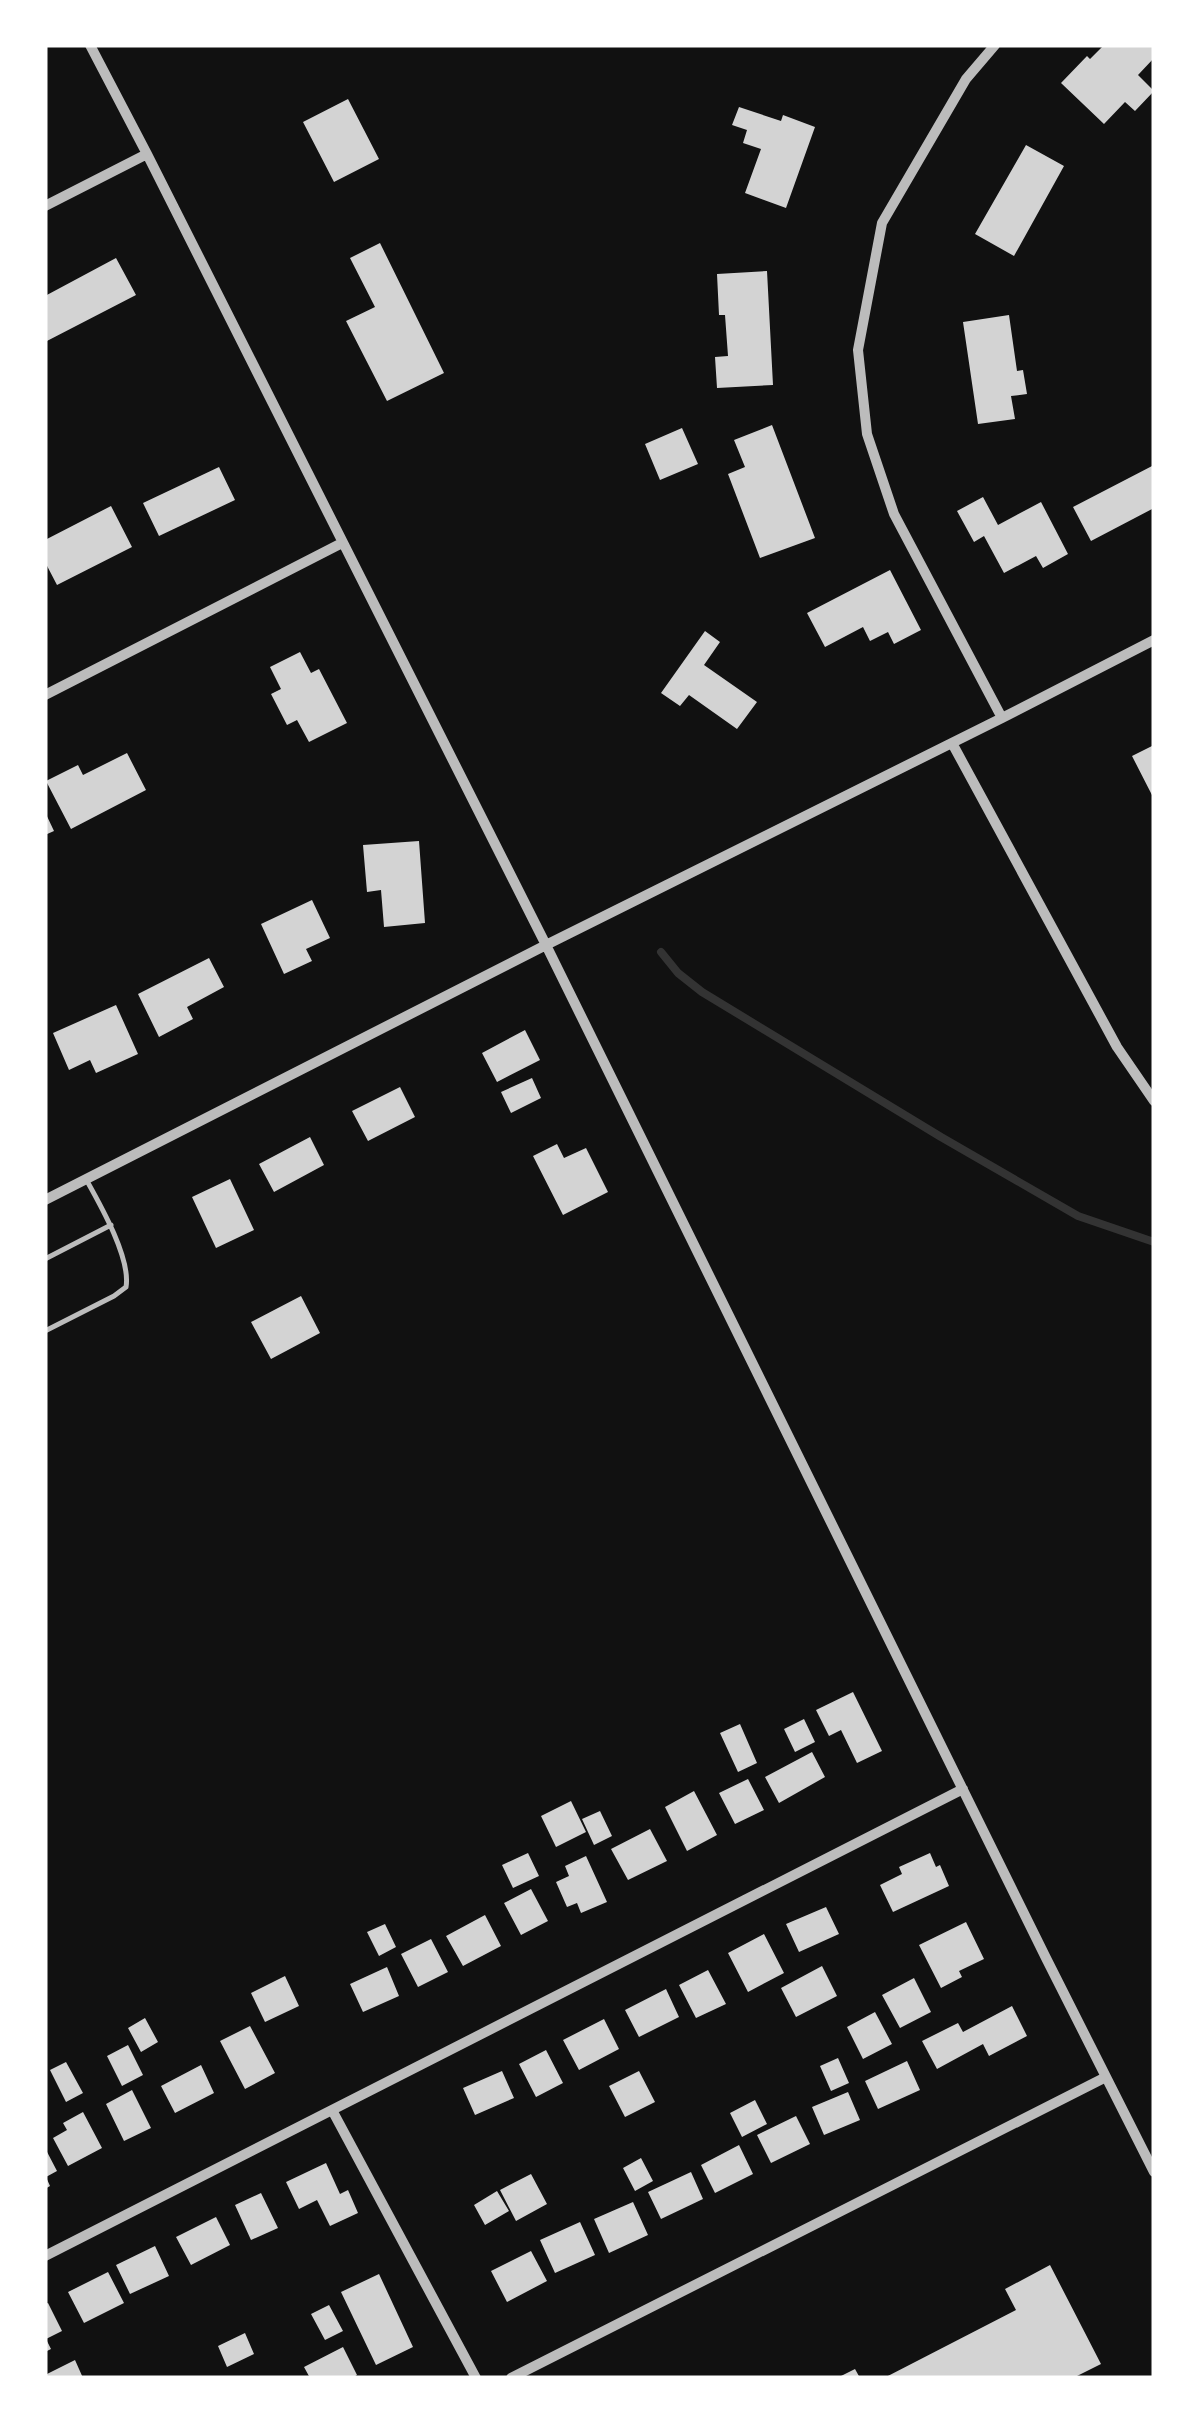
<svg xmlns="http://www.w3.org/2000/svg" width="1199" height="2423" font-family="Raleway,sans-serif">
<rect width="100%" height="100%" fill="#111"/>
<g fill="none" stroke-linecap="round" stroke-linejoin="round">
<path stroke="#333" stroke-width="8" d="M 661,952 L 678,973 L 702,992 L 941,1137 L 1078,1216 L 1154,1242"/>
</g>
<path fill="#d3d3d3" d="M 1104,45 L 1154,45 L 1154,58 L 1138,75 L 1154,91 L 1135,111 L 1125,102 L 1104,124 L 1061,83 L 1087,56 L 1090,59 Z
M 348,99 L 379,159 L 334,182 L 303,122 Z
M 739,107 L 781,121 L 783,115 L 815,127 L 786,208 L 745,193 L 761,149 L 743,143 L 747,130 L 732,125 Z
M 1026,145 L 1064,166 L 1014,256 L 975,234 Z
M 380,243 L 444,373 L 387,401 L 346,321 L 375,307 L 350,258 Z
M 116,258 L 136,295 L 45,342 L 45,296 Z
M 767,271 L 773,385 L 717,388 L 715,357 L 728,356 L 725,315 L 719,315 L 717,274 Z
M 1009,315 L 1017,371 L 1023,370 L 1027,394 L 1011,396 L 1015,419 L 978,424 L 963,322 Z
M 772,425 L 815,538 L 760,558 L 728,474 L 745,467 L 734,440 Z
M 682,428 L 698,464 L 660,480 L 645,444 Z
M 1154,465 L 1154,508 L 1091,541 L 1073,507 Z
M 219,467 L 235,500 L 159,536 L 143,503 Z
M 983,497 L 998,525 L 1041,502 L 1068,554 L 1043,568 L 1036,556 L 1004,573 L 984,536 L 974,542 L 957,511 Z
M 111,506 L 132,547 L 57,585 L 45,562 L 45,540 Z
M 890,570 L 921,630 L 894,644 L 888,632 L 870,641 L 863,627 L 825,647 L 807,613 Z
M 705,631 L 720,642 L 704,665 L 757,702 L 737,729 L 689,695 L 680,706 L 661,693 Z
M 300,652 L 311,673 L 319,669 L 347,723 L 309,742 L 297,720 L 287,725 L 271,694 L 281,689 L 270,667 Z
M 1154,745 L 1154,799 L 1132,756 Z
M 127,753 L 146,790 L 71,829 L 46,781 L 78,765 L 83,775 Z
M 45,812 L 54,831 L 45,835 Z
M 419,841 L 425,923 L 384,927 L 381,890 L 367,892 L 363,845 Z
M 312,900 L 330,938 L 306,949 L 312,961 L 284,974 L 261,924 Z
M 209,958 L 224,987 L 187,1007 L 193,1019 L 159,1037 L 138,994 Z
M 116,1005 L 138,1054 L 96,1073 L 90,1060 L 69,1070 L 53,1033 Z
M 525,1030 L 540,1060 L 497,1082 L 482,1053 Z
M 532,1078 L 541,1098 L 511,1113 L 501,1092 Z
M 400,1087 L 415,1117 L 368,1141 L 352,1111 Z
M 310,1137 L 324,1165 L 274,1192 L 259,1164 Z
M 557,1144 L 564,1158 L 586,1148 L 608,1192 L 563,1215 L 533,1156 Z
M 230,1179 L 254,1230 L 216,1248 L 192,1197 Z
M 301,1296 L 320,1333 L 271,1359 L 251,1322 Z
M 853,1692 L 882,1751 L 857,1763 L 841,1730 L 829,1736 L 816,1710 Z
M 804,1719 L 815,1742 L 795,1752 L 784,1729 Z
M 740,1724 L 757,1763 L 738,1772 L 720,1733 Z
M 812,1752 L 825,1777 L 779,1803 L 765,1777 Z
M 748,1779 L 764,1810 L 735,1824 L 719,1793 Z
M 694,1791 L 717,1835 L 687,1851 L 665,1807 Z
M 571,1801 L 586,1832 L 556,1847 L 541,1816 Z
M 600,1811 L 612,1836 L 594,1845 L 582,1819 Z
M 650,1829 L 667,1861 L 628,1880 L 611,1849 Z
M 528,1853 L 539,1876 L 513,1888 L 502,1865 Z
M 930,1853 L 936,1867 L 940,1865 L 949,1886 L 893,1912 L 880,1885 L 902,1874 L 899,1867 Z
M 586,1856 L 607,1902 L 581,1913 L 577,1903 L 567,1907 L 556,1882 L 569,1876 L 565,1866 Z
M 531,1889 L 548,1921 L 521,1935 L 504,1903 Z
M 826,1907 L 839,1934 L 799,1952 L 786,1924 Z
M 485,1915 L 501,1946 L 463,1966 L 446,1936 Z
M 966,1922 L 984,1959 L 959,1971 L 962,1977 L 941,1988 L 919,1945 Z
M 385,1924 L 396,1947 L 379,1956 L 367,1932 Z
M 764,1934 L 784,1973 L 748,1992 L 728,1953 Z
M 431,1939 L 448,1972 L 418,1987 L 401,1954 Z
M 822,1966 L 837,1996 L 796,2017 L 781,1988 Z
M 387,1967 L 399,1996 L 363,2012 L 350,1984 Z
M 708,1970 L 726,2004 L 696,2018 L 679,1985 Z
M 285,1976 L 299,2006 L 265,2022 L 251,1993 Z
M 914,1978 L 931,2012 L 900,2028 L 882,1995 Z
M 666,1989 L 679,2017 L 639,2037 L 625,2010 Z
M 1012,2006 L 1027,2036 L 989,2056 L 983,2044 L 937,2069 L 922,2041 L 958,2023 L 963,2032 Z
M 875,2012 L 892,2044 L 863,2059 L 847,2027 Z
M 145,2018 L 158,2042 L 141,2052 L 128,2028 Z
M 604,2019 L 619,2049 L 579,2070 L 563,2040 Z
M 250,2026 L 275,2073 L 245,2089 L 220,2041 Z
M 128,2045 L 143,2075 L 122,2086 L 107,2056 Z
M 546,2050 L 563,2083 L 536,2097 L 519,2064 Z
M 838,2058 L 849,2083 L 831,2091 L 820,2066 Z
M 907,2061 L 920,2090 L 878,2109 L 865,2081 Z
M 66,2062 L 83,2093 L 66,2102 L 50,2070 Z
M 201,2065 L 214,2093 L 175,2113 L 161,2086 Z
M 502,2071 L 514,2098 L 475,2115 L 463,2088 Z
M 639,2071 L 655,2102 L 625,2117 L 609,2086 Z
M 132,2090 L 151,2128 L 124,2141 L 106,2104 Z
M 848,2092 L 860,2120 L 824,2135 L 812,2107 Z
M 755,2100 L 767,2124 L 742,2137 L 730,2113 Z
M 83,2112 L 102,2148 L 68,2166 L 53,2138 L 67,2130 L 63,2123 Z
M 796,2116 L 810,2144 L 771,2163 L 757,2135 Z
M 739,2145 L 753,2174 L 715,2193 L 701,2165 Z
M 45,2148 L 57,2171 L 46,2177 L 50,2186 L 45,2189 Z
M 641,2158 L 653,2181 L 635,2191 L 623,2168 Z
M 326,2163 L 340,2194 L 348,2190 L 358,2213 L 330,2226 L 317,2200 L 299,2209 L 286,2182 Z
M 691,2172 L 703,2199 L 661,2219 L 648,2192 Z
M 531,2174 L 547,2204 L 516,2221 L 500,2190 Z
M 497,2191 L 509,2211 L 485,2225 L 474,2205 Z
M 261,2193 L 278,2228 L 251,2240 L 235,2205 Z
M 633,2202 L 648,2235 L 609,2253 L 594,2219 Z
M 216,2217 L 230,2245 L 191,2265 L 176,2237 Z
M 580,2222 L 595,2255 L 555,2273 L 540,2240 Z
M 155,2246 L 169,2276 L 130,2294 L 116,2265 Z
M 531,2251 L 547,2281 L 507,2302 L 491,2271 Z
M 1050,2265 L 1101,2364 L 1073,2378 L 884,2378 L 1016,2310 L 1005,2289 Z
M 108,2272 L 124,2303 L 84,2323 L 68,2292 Z
M 379,2274 L 413,2347 L 376,2365 L 341,2292 Z
M 48,2303 L 62,2331 L 46,2339 L 51,2349 L 45,2352 L 45,2304 Z
M 329,2305 L 343,2331 L 325,2340 L 311,2314 Z
M 245,2333 L 254,2354 L 227,2367 L 218,2346 Z
M 343,2347 L 357,2375 L 352,2378 L 310,2378 L 304,2367 Z
M 75,2360 L 83,2378 L 45,2378 L 45,2375 Z
M 855,2369 L 860,2378 L 837,2378 Z"/>
<g fill="none" stroke-linecap="round" stroke-linejoin="round">
<path stroke="#bcbcbc" stroke-width="5" d="M 45,1259 L 111,1225
M 45,1331 L 114,1296 L 126,1287 C 131,1259 101,1206 87,1181"/>
<path stroke="#bcbcbc" stroke-width="10" d="M 90,45 L 147,154 L 546,945 L 1046,1958 L 1154,2172
M 995,45 L 966,79 L 882,223 L 858,350 L 867,434 L 894,514 L 1002,718
M 45,206 L 147,154
M 45,695 L 342,543
M 952,743 L 1117,1047 L 1154,1101
M 45,1200 L 546,945 L 1002,718 L 1154,640
M 332,2110 L 476,2378
M 45,2256 L 963,1789
M 511,2378 L 1106,2077"/>
</g>
<rect width="1199" height="2423" fill="none" stroke="#ffffff" stroke-width="95"/>
</svg>
